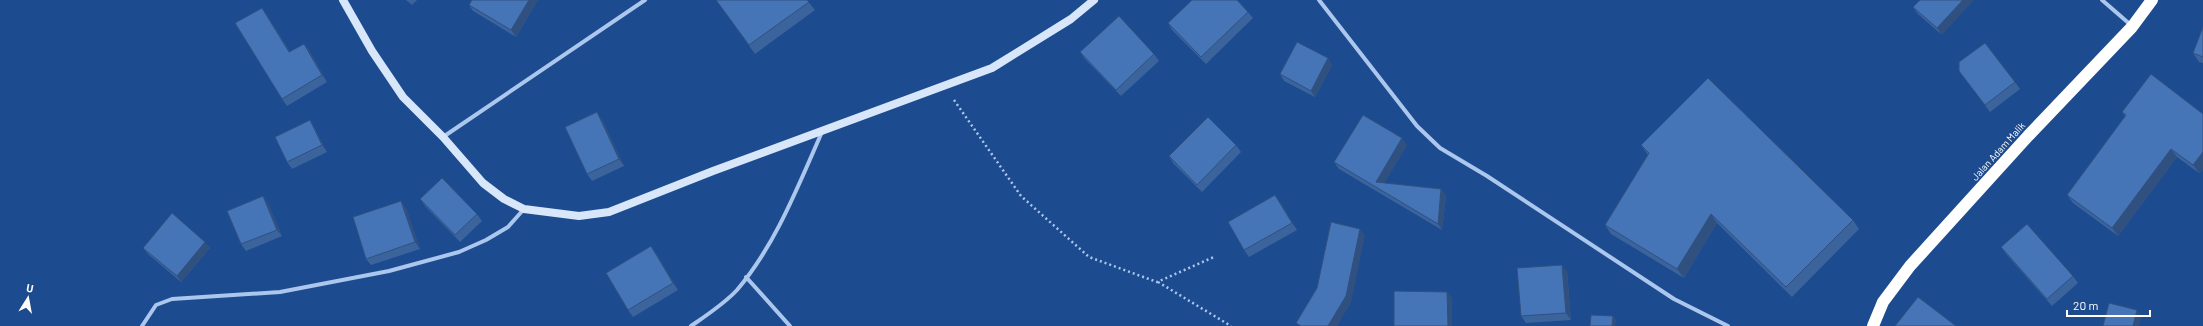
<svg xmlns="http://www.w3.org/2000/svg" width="2203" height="326" font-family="Barlow,sans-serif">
<rect width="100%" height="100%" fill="#1d4b8f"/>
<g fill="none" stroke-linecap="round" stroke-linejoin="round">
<path stroke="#acc7ed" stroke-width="2.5" stroke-dasharray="2 3" stroke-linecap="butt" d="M 954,100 L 1021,196 L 1089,257 L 1157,282 L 1214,257
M 1158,282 L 1231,326"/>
<path stroke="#acc7ed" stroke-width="4" d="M 1319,0 L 1417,126 L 1440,148 L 1487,176 L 1674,299 L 1728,326
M 2102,0 L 2132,26
M 443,137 L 645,0
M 746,277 L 790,326
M 142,326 L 156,305 L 172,299 L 280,292 L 389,271 L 459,252 L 486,240 L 508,227 L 524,209
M 691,326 C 707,315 724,304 737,290 C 776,244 798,186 822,132"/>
<path stroke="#d8e6fa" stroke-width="8" d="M 343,0 L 372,51 L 403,97 L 443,137 L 483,183 L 504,199 L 524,209 L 579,216 L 609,212 L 713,171 L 992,68 L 1071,19 L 1094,0"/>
<path stroke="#fff" stroke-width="12" d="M 1873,326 L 1883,302 L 1910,266 L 2028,136 L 2132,27 L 2152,0"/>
</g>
<path fill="#3b649d" d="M 406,0 L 417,0 L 412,5 Z
M 538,0 L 516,37 L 473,11 L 469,5 Z
M 716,0 L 807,0 L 815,10 L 755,54 Z
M 1920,0 L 1942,35 L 1918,14 L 1913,7 Z
M 262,8 L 267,15 L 290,52 L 304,44 L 309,50 L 327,82 L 287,106 L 282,99 Z
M 1248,12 L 1253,18 L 1206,64 L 1172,30 L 1168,23 Z
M 2203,27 L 2203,63 L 2199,62 L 2193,53 Z
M 1080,52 L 1154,54 L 1159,61 L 1121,96 L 1085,59 Z
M 1328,58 L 1332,65 L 1315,97 L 1284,81 L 1280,74 Z
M 1959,71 L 2015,82 L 2020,89 L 1990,112 Z
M 2122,112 L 2203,114 L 2203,169 L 2199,173 L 2177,157 L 2118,236 L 2073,203 L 2067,195 L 2125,116 Z
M 602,119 L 624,166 L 592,181 L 587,174 Z
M 310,120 L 314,127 L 327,152 L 292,169 L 287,162 Z
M 1236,145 L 1241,152 L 1202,192 L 1173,163 L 1169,156 Z
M 1407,145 L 1384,183 L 1441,189 L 1446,196 L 1442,230 L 1339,169 L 1334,162 Z
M 1641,145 L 1853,220 L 1859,229 L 1792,297 L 1717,223 L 1684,278 L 1611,234 L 1605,225 L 1648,155 Z
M 420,199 L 477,214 L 482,221 L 460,242 L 425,206 Z
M 1280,202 L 1297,230 L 1249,257 L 1244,250 Z
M 268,203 L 282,236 L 246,251 L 241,244 Z
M 406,208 L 420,249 L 371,265 L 366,259 Z
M 205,242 L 210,248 L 181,282 L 148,254 L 143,248 Z
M 2001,247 L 2073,276 L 2078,283 L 2052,306 L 2006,254 Z
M 656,253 L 678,290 L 633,317 L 628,310 Z
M 1567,271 L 1571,320 L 1526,323 L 1521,316 Z"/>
<path fill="#305180" d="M 529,0 L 538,0 L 516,37 L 511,30 Z
M 1963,0 L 1974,0 L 1942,35 L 1937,28 Z
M 262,8 L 267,15 L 294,59 L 289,52 Z
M 304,44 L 309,50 L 327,82 L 322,75 Z
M 1328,58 L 1332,65 L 1315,97 L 1311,91 Z
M 597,112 L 602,119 L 624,166 L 619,159 Z
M 310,120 L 314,127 L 327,152 L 322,145 Z
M 1402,138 L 1407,145 L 1381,188 L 1376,182 Z
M 2171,149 L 2177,157 L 2118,236 L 2112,228 Z
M 2203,152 L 2203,169 L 2199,173 L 2193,165 Z
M 1441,189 L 1446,196 L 1442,230 L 1438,224 Z
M 1275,195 L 1280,202 L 1297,230 L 1292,223 Z
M 263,196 L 268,203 L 282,236 L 277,230 Z
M 401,201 L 406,208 L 420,249 L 415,242 Z
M 1711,214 L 1717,223 L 1684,278 L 1677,269 Z
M 1360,229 L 1365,235 L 1351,303 L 1337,326 L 1328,326 Z
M 205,242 L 210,248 L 181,282 L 177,276 Z
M 651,246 L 656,253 L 678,290 L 673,283 Z
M 1562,265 L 1567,271 L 1571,320 L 1566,313 Z
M 1447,292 L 1452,298 L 1452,326 L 1448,326 Z
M 2137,310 L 2141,317 L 2139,326 L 2133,326 Z
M 1613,316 L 1616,320 L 1615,326 L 1612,326 Z"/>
<path fill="#4574b7" stroke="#305180" d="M 472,0 L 529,0 L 511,30 L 469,5 Z
M 716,0 L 807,0 L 809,2 L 749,45 Z
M 1192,0 L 1237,0 L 1248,12 L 1201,57 L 1168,23 Z
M 1920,0 L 1963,0 L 1937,28 L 1913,7 Z
M 262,8 L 289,52 L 304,44 L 322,75 L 282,99 L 235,23 Z
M 1119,16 L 1154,54 L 1116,90 L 1080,52 Z
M 2203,27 L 2203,57 L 2193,53 Z
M 1297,42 L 1328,58 L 1311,91 L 1280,74 Z
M 1985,43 L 2015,82 L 1985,105 L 1959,71 L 1959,62 Z
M 2151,74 L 2203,114 L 2203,152 L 2193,165 L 2171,149 L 2112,228 L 2067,195 L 2126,115 L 2122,112 Z
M 1708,78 L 1853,220 L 1786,287 L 1711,214 L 1677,269 L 1605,225 L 1649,153 L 1641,145 Z
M 597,112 L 619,159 L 587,174 L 565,127 Z
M 1363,115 L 1402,138 L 1376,182 L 1441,189 L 1438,224 L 1334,162 Z
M 1208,117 L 1236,145 L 1197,185 L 1169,156 Z
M 310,120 L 322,145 L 287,162 L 275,137 Z
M 442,178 L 477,214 L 455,235 L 420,199 Z
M 1275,195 L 1292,223 L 1244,250 L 1228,222 Z
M 263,196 L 277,230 L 241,244 L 227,211 Z
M 401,201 L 415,242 L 366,259 L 353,217 Z
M 172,213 L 205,242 L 177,276 L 143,248 Z
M 1331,222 L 1360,229 L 1346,296 L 1328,326 L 1301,326 L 1296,323 L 1317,288 Z
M 2027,224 L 2073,276 L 2047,299 L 2001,247 Z
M 651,246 L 673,283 L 628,310 L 606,273 Z
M 1562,265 L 1566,313 L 1521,316 L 1517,268 Z
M 1394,291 L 1447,292 L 1448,326 L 1394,326 Z
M 1918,297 L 1956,326 L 1895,326 Z
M 2109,303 L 2137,310 L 2133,326 L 2103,326 Z
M 1591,315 L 1613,316 L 1612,326 L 1590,326 Z"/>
<g text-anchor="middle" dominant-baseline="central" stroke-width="3" stroke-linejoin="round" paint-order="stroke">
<g font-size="10" fill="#fff" stroke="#1d4b8f">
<text transform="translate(1998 151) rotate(-48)">Jalan Adam Malik</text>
</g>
</g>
<g transform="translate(28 298) rotate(11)" stroke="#1d4b8f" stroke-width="3" paint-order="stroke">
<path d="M0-3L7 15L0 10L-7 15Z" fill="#ffffff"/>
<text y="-6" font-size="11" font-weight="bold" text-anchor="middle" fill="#ffffff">U</text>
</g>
<path d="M2067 310v6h83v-6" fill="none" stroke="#ffffff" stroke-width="2"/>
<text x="2073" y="310" font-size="12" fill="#ffffff" stroke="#1d4b8f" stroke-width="3" paint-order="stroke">20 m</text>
</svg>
